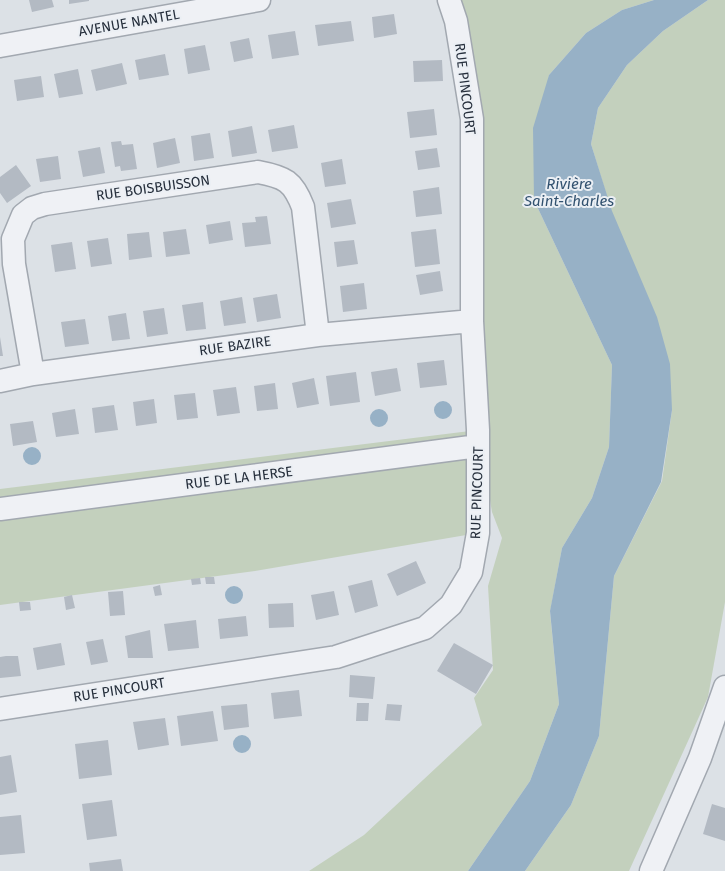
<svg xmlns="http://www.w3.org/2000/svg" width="725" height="871" font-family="'Fira Sans',sans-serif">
<rect width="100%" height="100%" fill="#dce1e6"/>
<path fill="#c3d0bd" d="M 459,0 L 654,0 L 622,10 L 586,33 L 549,75 L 534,200 L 612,365 L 609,447 L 592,498 L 562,548 L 550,612 L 559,704 L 530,781 L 468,871 L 309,871 L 364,835 L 482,725 L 474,698 L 493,670 L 488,586 L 502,538 L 492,512 L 479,434 L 478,533 L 255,571 L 0,605 L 0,489 L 478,430 Z
M 708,0 L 725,0 L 725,602 L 708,697 L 629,871 L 525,871 L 571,805 L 599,736 L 614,576 L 662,481 L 672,410 L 591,144 L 598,108 L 627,65 L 663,31 Z"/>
<path fill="#97b1c6" d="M 654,0 L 708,0 L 663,31 L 627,65 L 598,108 L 591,144 L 612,211 L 657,317 L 670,364 L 672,410 L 661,482 L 614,576 L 599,736 L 571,805 L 525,871 L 468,871 L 530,781 L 559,704 L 550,611 L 562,548 L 592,498 L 609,447 L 612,365 L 534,200 L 533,128 L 549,75 L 586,33 L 622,10 Z
M434 410a9 9 0 1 1 18 0a9 9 0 1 1-18 0Z
M370 418a9 9 0 1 1 18 0a9 9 0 1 1-18 0Z
M23 456a9 9 0 1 1 18 0a9 9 0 1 1-18 0Z
M225 595a9 9 0 1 1 18 0a9 9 0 1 1-18 0Z
M233 744a9 9 0 1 1 18 0a9 9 0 1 1-18 0Z"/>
<path fill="#b3bac3" d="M 29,0 L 52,0 L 54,7 L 32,12 Z
M 69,0 L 89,0 L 89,1 L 69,4 Z
M 394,14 L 397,34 L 374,38 L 372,17 Z
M 351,21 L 354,41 L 318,46 L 315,25 Z
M 295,31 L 299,55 L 272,59 L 268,35 Z
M 249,38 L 253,58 L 234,62 L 230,42 Z
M 205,45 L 210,70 L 188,74 L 184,49 Z
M 165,54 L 169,75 L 139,80 L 135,60 Z
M 442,60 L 443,81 L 414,82 L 413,61 Z
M 122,63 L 127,84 L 96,91 L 91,70 Z
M 78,69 L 83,94 L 59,98 L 54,74 Z
M 41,76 L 44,97 L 17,101 L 14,80 Z
M 434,109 L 437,135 L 410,138 L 407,112 Z
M 294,125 L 298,148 L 272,152 L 268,130 Z
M 252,126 L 257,153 L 232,157 L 228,131 Z
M 210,133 L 214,158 L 194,161 L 191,136 Z
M 175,138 L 180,163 L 157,168 L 153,143 Z
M 121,141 L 122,145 L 133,144 L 137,169 L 121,171 L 120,166 L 115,167 L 111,142 Z
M 100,147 L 105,173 L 83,177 L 78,151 Z
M 437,148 L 440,167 L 418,170 L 415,151 Z
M 58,156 L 61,179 L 40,182 L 36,159 Z
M 342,159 L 346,184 L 325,187 L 321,163 Z
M 16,165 L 31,186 L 7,203 L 0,193 L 0,177 Z
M 439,187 L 442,214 L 416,217 L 413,191 Z
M 351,199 L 356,224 L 331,228 L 327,203 Z
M 267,216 L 271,244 L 245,247 L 242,223 L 256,222 L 255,217 Z
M 230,221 L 233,240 L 209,244 L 206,225 Z
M 186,229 L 190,254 L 166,257 L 163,232 Z
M 436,229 L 440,264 L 415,267 L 411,232 Z
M 149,232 L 152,257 L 129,260 L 127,234 Z
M 108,238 L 112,264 L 91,267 L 87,241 Z
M 354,240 L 358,264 L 337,267 L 334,242 Z
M 72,242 L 76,269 L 55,272 L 51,245 Z
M 440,271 L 443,291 L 420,295 L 416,275 Z
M 364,283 L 367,309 L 343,312 L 340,286 Z
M 277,294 L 281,318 L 257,322 L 253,298 Z
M 242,297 L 246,323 L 224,326 L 220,301 Z
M 203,302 L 206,329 L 186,331 L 182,305 Z
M 164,308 L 168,334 L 147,337 L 143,311 Z
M 126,313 L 130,339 L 112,341 L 108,316 Z
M 85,319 L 89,344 L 65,347 L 61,322 Z
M 0,337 L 3,356 L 0,356 Z
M 444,360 L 447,385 L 420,388 L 417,363 Z
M 397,368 L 401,391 L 375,396 L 371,372 Z
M 356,372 L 360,402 L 330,406 L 326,376 Z
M 314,378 L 319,404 L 297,408 L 292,383 Z
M 275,383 L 278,409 L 257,411 L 254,386 Z
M 236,387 L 240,413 L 217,416 L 213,390 Z
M 195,393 L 198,418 L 177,420 L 174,395 Z
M 154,399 L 157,423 L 136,426 L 133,402 Z
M 114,405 L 118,430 L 95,433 L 92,408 Z
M 75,409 L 79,434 L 56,437 L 52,413 Z
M 33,421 L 37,442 L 13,446 L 10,424 Z
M 416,561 L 426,583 L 397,596 L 387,574 Z
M 205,577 L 214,577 L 215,584 L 206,584 Z
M 200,578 L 201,584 L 192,585 L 191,579 Z
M 372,580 L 378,606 L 355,613 L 348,586 Z
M 160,585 L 162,595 L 155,596 L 153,587 Z
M 123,591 L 125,615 L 110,616 L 108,592 Z
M 334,591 L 339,615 L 316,620 L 311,595 Z
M 72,595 L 75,608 L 66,610 L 64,597 Z
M 19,602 L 30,602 L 31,610 L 20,611 Z
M 293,603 L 294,627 L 269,628 L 268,604 Z
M 246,616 L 248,636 L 220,639 L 218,619 Z
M 196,620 L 199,648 L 168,651 L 164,624 Z
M 150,630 L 153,658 L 128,658 L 125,636 Z
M 103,639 L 108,662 L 91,665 L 86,642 Z
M 61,643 L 65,665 L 37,670 L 33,648 Z
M 454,643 L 493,665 L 476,694 L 437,671 Z
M 6,656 L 18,656 L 21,676 L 0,678 L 0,657 Z
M 350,675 L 375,677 L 373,699 L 349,697 Z
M 299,690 L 302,716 L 274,719 L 271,693 Z
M 357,703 L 369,703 L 368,721 L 356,721 Z
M 247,704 L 249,727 L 224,730 L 221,706 Z
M 387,704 L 402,705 L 400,721 L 385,720 Z
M 213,711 L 218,741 L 181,746 L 177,716 Z
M 165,718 L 169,745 L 138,750 L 133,722 Z
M 108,740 L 112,775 L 79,779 L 75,744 Z
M 11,755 L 17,792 L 0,795 L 0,757 Z
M 112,800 L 117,836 L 87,840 L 82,804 Z
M 712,804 L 725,808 L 725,841 L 703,834 Z
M 21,815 L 25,853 L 0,855 L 0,817 Z
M 121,859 L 123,871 L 90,871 L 89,863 Z"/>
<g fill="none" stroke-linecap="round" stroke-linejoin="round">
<g stroke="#a2a8b0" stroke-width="25">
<path id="minor" d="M 0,46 L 259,0
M 33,374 L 14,264 L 13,239 L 23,215 L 32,208 L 45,204 L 258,172 C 285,177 293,181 303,207 L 318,335
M 0,381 L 33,374 L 318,335 L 472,321
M 0,509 L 478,446
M 0,709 L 336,657 L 425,628 L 451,605 L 471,572 L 478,533 L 478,430 L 472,321 L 472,119 L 456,21 L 449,0
M 651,871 L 700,758 L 725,687"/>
</g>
<use href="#minor" stroke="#eff1f5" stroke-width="22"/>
</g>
<g text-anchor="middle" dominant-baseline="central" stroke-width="4" stroke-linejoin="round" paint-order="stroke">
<g font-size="14" fill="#262f3c" stroke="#ebeff4">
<text transform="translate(129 23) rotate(-10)">AVENUE NANTEL</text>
<text transform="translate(465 89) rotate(83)">RUE PINCOURT</text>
<text transform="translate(153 188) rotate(-8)">RUE BOISBUISSON</text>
<text transform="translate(235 346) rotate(-8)">RUE BAZIRE</text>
<text transform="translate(239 478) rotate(-7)">RUE DE LA HERSE</text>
<text transform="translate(477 493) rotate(-88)">RUE PINCOURT</text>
<text transform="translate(119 690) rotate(-9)">RUE PINCOURT</text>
</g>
<g font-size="15" font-style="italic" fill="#31516f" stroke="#ebeff4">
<text x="569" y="184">Rivière<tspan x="569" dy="17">Saint-Charles</tspan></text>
</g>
</g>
</svg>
